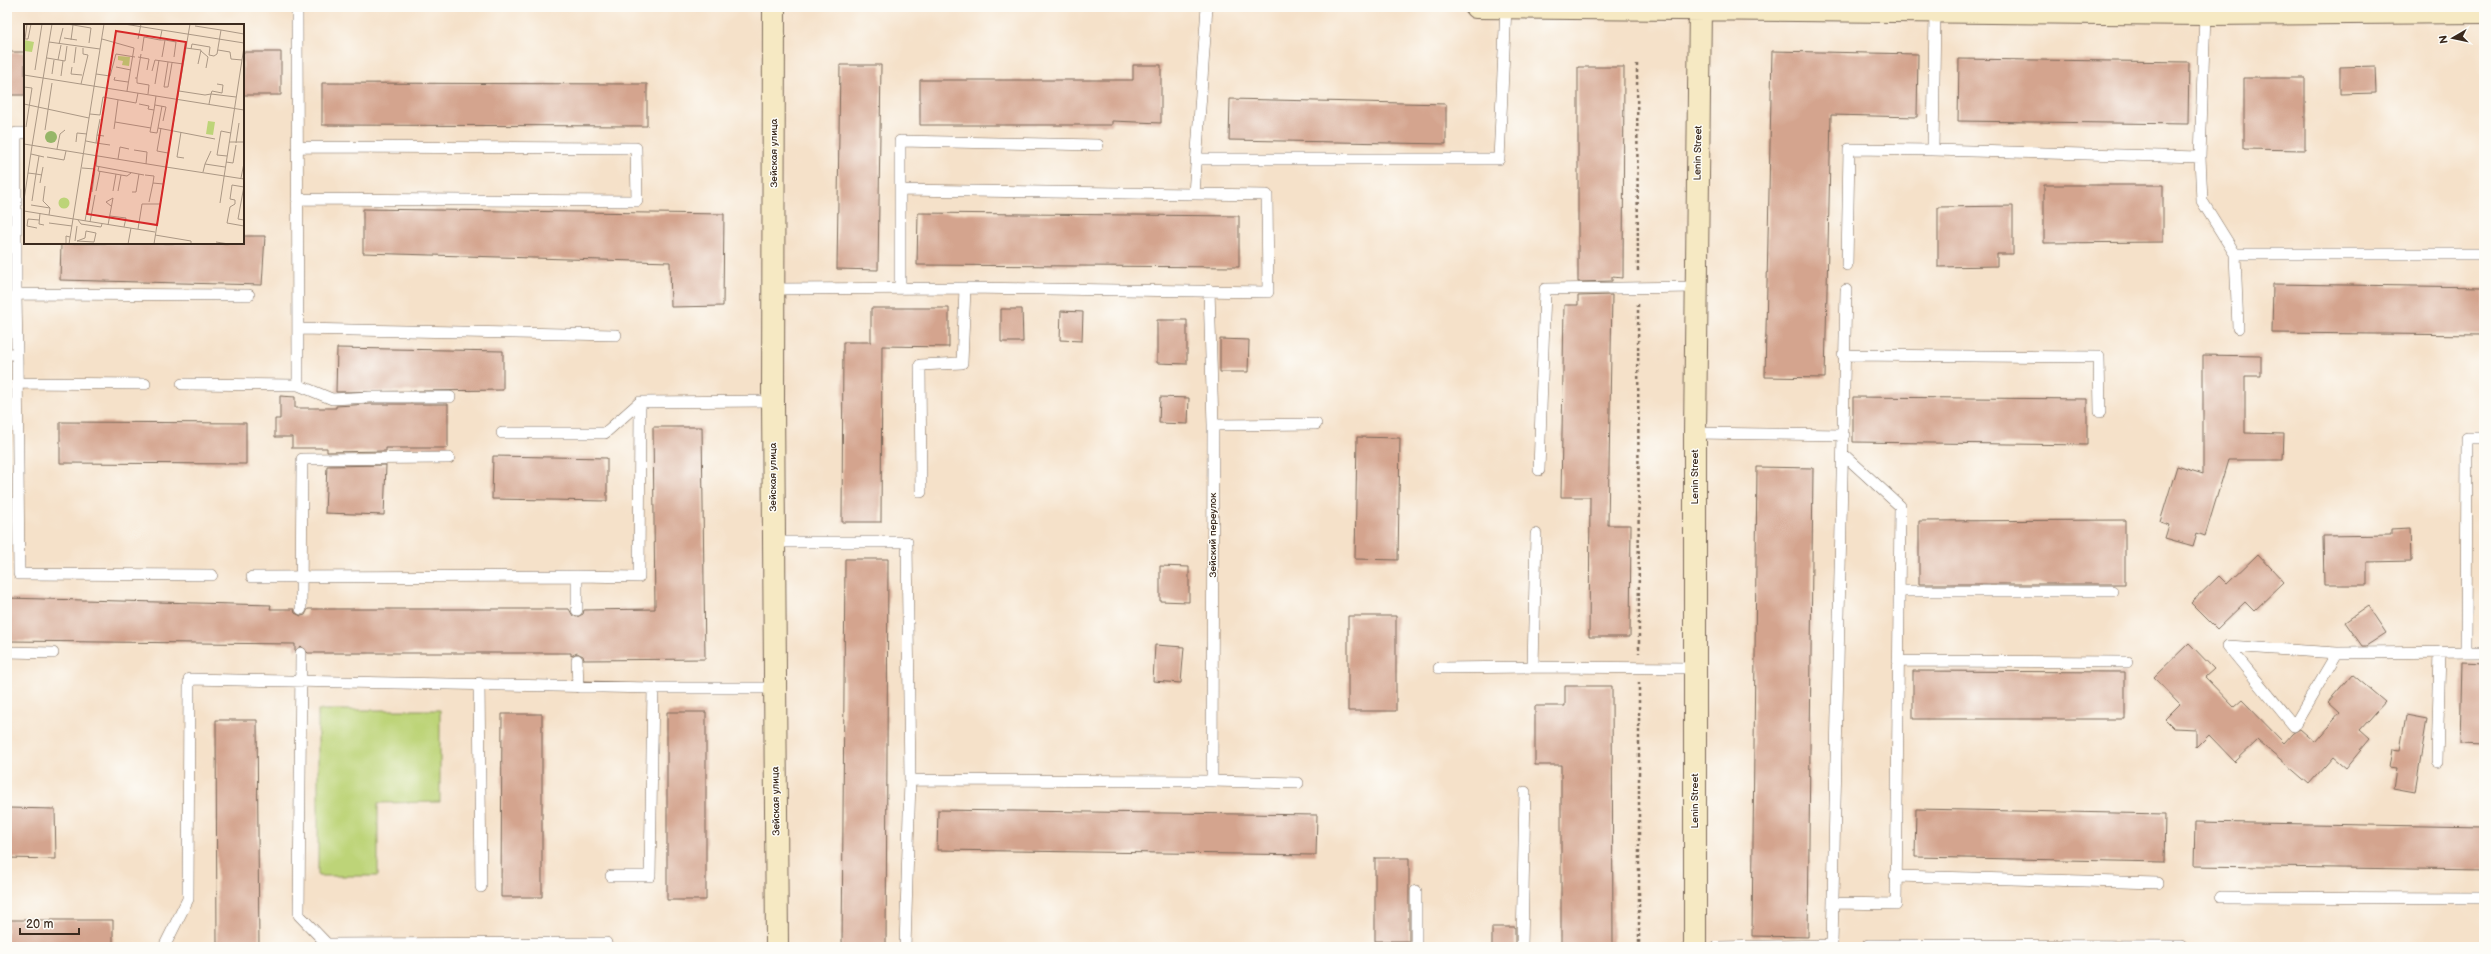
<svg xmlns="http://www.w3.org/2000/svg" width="2491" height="954" font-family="'Balsamiq Sans',sans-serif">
<rect width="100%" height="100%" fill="#fdfcf7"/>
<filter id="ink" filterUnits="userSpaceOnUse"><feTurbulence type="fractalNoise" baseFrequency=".025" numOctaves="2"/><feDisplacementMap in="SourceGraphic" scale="8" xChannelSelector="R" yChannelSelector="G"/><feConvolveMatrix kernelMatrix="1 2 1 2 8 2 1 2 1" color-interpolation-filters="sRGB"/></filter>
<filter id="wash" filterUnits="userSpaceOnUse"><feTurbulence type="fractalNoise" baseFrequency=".012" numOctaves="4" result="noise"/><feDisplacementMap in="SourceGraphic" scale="16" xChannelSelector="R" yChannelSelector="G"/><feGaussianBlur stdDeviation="0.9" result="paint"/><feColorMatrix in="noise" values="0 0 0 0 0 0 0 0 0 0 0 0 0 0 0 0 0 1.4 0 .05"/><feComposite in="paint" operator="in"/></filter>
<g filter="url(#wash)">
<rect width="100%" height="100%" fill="#f5e1c9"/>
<path fill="#bdd478" stroke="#7c7f4b" d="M 318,710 L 440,710 L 440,802 L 378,803 L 378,876 L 318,876 Z"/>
<g id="blocks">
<path fill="#d4a48e" d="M 1772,51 L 1918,54 L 1917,117 L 1831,115 L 1825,378 L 1765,377 Z
M 7,52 L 25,52 L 25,95 L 7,95 Z
M 243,52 L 281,52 L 281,95 L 243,95 Z
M 1959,59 L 2189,62 L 2188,124 L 1958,121 Z
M 840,65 L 881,65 L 878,270 L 837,269 Z
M 1133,65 L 1161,65 L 1161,123 L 1112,121 L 1112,125 L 920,125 L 920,80 L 1133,80 Z
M 2375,66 L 2376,93 L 2340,94 L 2340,67 Z
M 1578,67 L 1624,67 L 1623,278 L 1612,277 L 1612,281 L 1578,282 Z
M 2244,78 L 2305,78 L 2305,150 L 2244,149 Z
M 322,83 L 647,84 L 647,126 L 322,125 Z
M 1230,99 L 1446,104 L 1446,144 L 1229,140 Z
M 2044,185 L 2163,185 L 2163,242 L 2044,243 Z
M 2013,206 L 2013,254 L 1997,254 L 1997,266 L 1938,267 L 1938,207 Z
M 363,209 L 724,214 L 723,306 L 671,307 L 670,262 L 363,253 Z
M 918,213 L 1239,216 L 1239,267 L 917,265 Z
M 243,236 L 265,236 L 262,285 L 60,280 L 61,243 L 243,243 Z
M 2273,284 L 2484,287 L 2484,335 L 2272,333 Z
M 1612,295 L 1608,525 L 1631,525 L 1630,637 L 1589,637 L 1590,497 L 1561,497 L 1564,305 L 1578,305 L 1578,296 Z
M 871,308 L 949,308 L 949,347 L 882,346 L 881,522 L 842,522 L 843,342 L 871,342 Z
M 1001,309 L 1022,309 L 1023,342 L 1001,342 Z
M 1061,311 L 1083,312 L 1082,341 L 1060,340 Z
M 1157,320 L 1187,320 L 1187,364 L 1157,363 Z
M 1220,339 L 1249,340 L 1248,372 L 1220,372 Z
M 337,348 L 503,351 L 503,390 L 336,392 Z
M 2203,355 L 2261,356 L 2261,376 L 2245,376 L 2245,433 L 2284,434 L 2283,460 L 2228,460 L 2205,536 L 2197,533 L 2193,546 L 2165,538 L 2169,525 L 2160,522 L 2177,466 L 2203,474 Z
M 280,396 L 295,397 L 295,408 L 336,408 L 336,406 L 370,404 L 448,404 L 448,448 L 386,448 L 386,451 L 327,452 L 327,448 L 292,448 L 292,437 L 275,437 L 275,419 L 280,419 Z
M 1160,397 L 1189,398 L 1188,424 L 1159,423 Z
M 1853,397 L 2087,399 L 2087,445 L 1853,442 Z
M 60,422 L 246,423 L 246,464 L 60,463 Z
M 653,427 L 702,427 L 705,659 L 584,660 L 583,656 L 577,653 L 571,656 L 571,653 L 308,653 L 301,646 L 295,651 L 295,644 L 7,641 L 7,598 L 271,605 L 270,609 L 294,609 L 295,613 L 301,616 L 305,615 L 308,609 L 569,609 L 573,616 L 577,617 L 583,614 L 584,610 L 655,609 Z
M 1357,437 L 1400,438 L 1398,560 L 1355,559 Z
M 493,456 L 607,458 L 607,501 L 492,499 Z
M 386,465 L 384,515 L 325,513 L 327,466 Z
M 1757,467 L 1813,468 L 1808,937 L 1752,936 Z
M 2125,520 L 2125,584 L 1919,584 L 1919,521 Z
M 2410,528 L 2411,561 L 2367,562 L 2367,585 L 2324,585 L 2323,536 L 2391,535 L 2391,529 Z
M 2258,554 L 2284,582 L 2254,611 L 2245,602 L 2217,629 L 2191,603 L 2219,576 L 2227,584 Z
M 845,559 L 888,559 L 886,947 L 842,947 Z
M 1160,566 L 1189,567 L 1189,602 L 1160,601 Z
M 2368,606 L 2386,633 L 2366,646 L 2362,646 L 2345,622 Z
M 1348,616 L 1396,616 L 1396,711 L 1348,711 Z
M 2189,643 L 2214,669 L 2205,677 L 2234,707 L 2242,700 L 2284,743 L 2293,733 L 2300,729 L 2315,742 L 2340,713 L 2328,702 L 2352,674 L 2385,702 L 2360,730 L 2370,739 L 2346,768 L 2333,757 L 2309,784 L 2258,740 L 2235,762 L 2209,735 L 2196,748 L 2196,729 L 2174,728 L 2165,719 L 2180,704 L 2154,677 Z
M 1155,645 L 1184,647 L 1181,683 L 1153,681 Z
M 2462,662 L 2484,663 L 2484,745 L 2460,744 Z
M 1913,671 L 2125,672 L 2125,719 L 1913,719 Z
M 1565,686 L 1612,686 L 1613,947 L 1561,947 L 1561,765 L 1535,765 L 1535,706 L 1565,706 Z
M 667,712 L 706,712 L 706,900 L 667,900 Z
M 502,714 L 542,714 L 542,897 L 501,897 Z
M 2406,715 L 2427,719 L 2415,792 L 2393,788 L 2396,769 L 2389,768 L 2392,749 L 2400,750 Z
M 216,720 L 257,720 L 259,947 L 217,947 Z
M 7,808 L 55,809 L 56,859 L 7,858 Z
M 1916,809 L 2165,814 L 2164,862 L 1915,857 Z
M 938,810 L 1317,815 L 1316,855 L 937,850 Z
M 2195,822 L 2484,827 L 2484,870 L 2194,866 Z
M 1375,858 L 1409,858 L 1409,941 L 1375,941 Z
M 7,920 L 113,920 L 113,947 L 7,947 Z
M 1492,927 L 1515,927 L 1515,947 L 1492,947 Z"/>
</g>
</g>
<g filter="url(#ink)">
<use href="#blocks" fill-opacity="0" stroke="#7c6a5a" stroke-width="1"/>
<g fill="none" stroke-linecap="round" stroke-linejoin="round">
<g stroke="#7c6a5a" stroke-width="12">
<path id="lane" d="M 297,7 L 298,385 L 332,399 L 370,397 L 450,397
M 1935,11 L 1933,150 L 2200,157
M 2205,14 L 2200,157 L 2202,201 L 2235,254 L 2484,254
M 1196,159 L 1499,159 L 1506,7
M 902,190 L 1194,194
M 297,199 L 637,201 L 636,148 L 298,147
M 2235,254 L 2238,328
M 1847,265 L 1849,149 L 1933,150
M 965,288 L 1268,292 L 1267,195 L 1194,194 L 1207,7
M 773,289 L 965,288 L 962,363 L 920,365 L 921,492
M 900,289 L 900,141 L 1098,145
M 1209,290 L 1213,425 L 1212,781
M 16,294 L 16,133 L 25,133
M 298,329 L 616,335
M 7,354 L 17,354 L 19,574 L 212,575
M 17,354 L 16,294 L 249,295
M 1843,355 L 2099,357 L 2100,412
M 17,383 L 145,384
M 182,384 L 298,385
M 1213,425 L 1316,424
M 502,433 L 605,433 L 640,402
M 1695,433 L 1844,435
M 1539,470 L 1545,289 L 1697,287
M 1536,534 L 1533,667 L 1695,668
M 774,542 L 907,542 L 910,780 L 905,947
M 252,577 L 577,576
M 1899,591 L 2112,591
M 301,609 L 302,459 L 449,458
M 577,610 L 577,576 L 639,577 L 640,402 L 773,401
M 2466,651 L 2467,438 L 2484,438
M 7,652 L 53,653
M 301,653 L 299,915 L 327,944 L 606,943 L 607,947
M 2337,653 L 2294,726 L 2228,646 L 2337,653 L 2484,652
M 577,660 L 578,687
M 1898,661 L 2127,662
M 1439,668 L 1533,667
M 479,683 L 481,887
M 2437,761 L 2440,652
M 910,780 L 1212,781 L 1298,783
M 611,876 L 650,876 L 653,688
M 1895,876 L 2158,883
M 1416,891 L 1416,947
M 2220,897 L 2484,898
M 1834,903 L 1896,904 L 1900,506 L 1843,454
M 164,947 L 188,899 L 189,679 L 653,688 L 774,688
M 1522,947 L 1525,792
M 1717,947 L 1832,945 L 1846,290
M 1868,947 L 1868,945 L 2181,946"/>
</g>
<g stroke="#7c6a5a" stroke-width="24">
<path id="secondary" d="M 774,7 L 773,401 L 777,947
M 1476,7 L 2205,14 L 2484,12
M 1695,947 L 1695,433 L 1700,7"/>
</g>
<path stroke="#7c6a5a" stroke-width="2.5" stroke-dasharray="3 3" stroke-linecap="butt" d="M 1637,64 L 1638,273
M 1638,304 L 1639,653
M 1639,682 L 1639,947"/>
<use href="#lane" stroke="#fff" stroke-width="11"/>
<use href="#secondary" stroke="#f6e9c3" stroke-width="22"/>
</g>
</g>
<g text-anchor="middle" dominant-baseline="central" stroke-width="3" stroke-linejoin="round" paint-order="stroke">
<g font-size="10" fill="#3b2a1e" stroke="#fdfcf7">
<text transform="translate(774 153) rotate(-90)">Зейская улица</text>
<text transform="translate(1698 153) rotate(-89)">Lenin Street</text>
<text transform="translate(773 477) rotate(-90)">Зейская улица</text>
<text transform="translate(1695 477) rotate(-90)">Lenin Street</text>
<text transform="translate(1213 535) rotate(-90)">Зейский переулок</text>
<text transform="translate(776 801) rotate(-91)">Зейская улица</text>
<text transform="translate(1695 801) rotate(-90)">Lenin Street</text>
</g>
</g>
<g transform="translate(24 24)">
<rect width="220" height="220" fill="#f5e1c9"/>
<path d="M21 113a6 6 0 1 1 12 0a6 6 0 1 1-12 0Z" fill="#96b668"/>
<path d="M 0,16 L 10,18 L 8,28 L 0,27 ZM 94,32 L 106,33 L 105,42 L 98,41 L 99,37 L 94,36 ZM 184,97 L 191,98 L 189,111 L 182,110 ZM34.5 179a5.5 5.5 0 1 1 11 0a5.5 5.5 0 1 1-11 0Z" fill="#bdd478"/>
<path fill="none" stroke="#ab9885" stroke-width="1" d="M 3,0 L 1,15 L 4,15 L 7,0M 43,0 L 67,4 L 65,19M 100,0 L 220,19M 171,2 L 197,6M 40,14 L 53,16M 78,15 L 110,24 L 103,67M 114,15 L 117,0M 47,16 L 49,1M 136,16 L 141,16 L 138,33M 141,16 L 152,18 L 150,33M 25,18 L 76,25M 35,20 L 39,4M 162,24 L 177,26 L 174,40M 167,25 L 168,20 L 186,23 L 185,31 L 190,32 L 193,30 L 197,6 L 220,10M 194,26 L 206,28 L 207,35 L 218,36M 118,27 L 120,13 L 136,16 L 138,6M 177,27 L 184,33 L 182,44M 114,33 L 125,35 L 123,46M 23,34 L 41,37 L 43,22M 34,36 L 37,21M 144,38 L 140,63 L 144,63 L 148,39M 50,39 L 52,23M 48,43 L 47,50 L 58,51M 92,43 L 107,46M 11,46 L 18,0M 128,47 L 131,36 L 159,40M 28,50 L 30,36M 72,50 L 86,52 L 92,30 L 111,33M 0,51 L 220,86M 37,52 L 39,37M 91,53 L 90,56 L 104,58M 111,54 L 113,54 L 113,59 L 125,61 L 124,70M 113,54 L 117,30M 57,60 L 64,31 L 59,30 L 59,24M 131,60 L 135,36M 0,63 L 8,64 L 2,103M 155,67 L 181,71 L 187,70 L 185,80M 187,70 L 188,67 L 198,69 L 199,61 L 193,60M 187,70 L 212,73M 0,80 L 65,94M 115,80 L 125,82 L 124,85 L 130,86 L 132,72M 131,81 L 142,83 L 139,97M 130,86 L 126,108 L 133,109 L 134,104 L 191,115M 66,90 L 76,91 L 79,73 L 112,79 L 114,69M 91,98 L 127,104M 134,104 L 138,82M 137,104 L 133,127 L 144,129M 90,105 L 94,76M 21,106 L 28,59M 157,108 L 153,133 L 160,134M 73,111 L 76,95M 62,117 L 72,119 L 73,111 L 80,112M 52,118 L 53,109 L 63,110M 205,118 L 220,118M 72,119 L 86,121M 212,119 L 215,99M 0,120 L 142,143 L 166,0M 8,122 L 28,0M 33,125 L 36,110 L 41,106M 110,126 L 123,128 L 122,140M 7,130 L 20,133M 15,132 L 12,150 L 18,151M 73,132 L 72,142 L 120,151M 203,132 L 193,131 L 197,107 L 207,109M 23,133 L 40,136 L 42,127M 94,135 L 96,123 L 105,125M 202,138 L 209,139 L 212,121M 181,140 L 187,127M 75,142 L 74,147 L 103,152 L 107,149M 58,144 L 71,145 L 68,168M 179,148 L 181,140 L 201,143M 4,149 L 12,150 L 8,177M 121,151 L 130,152 L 129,159M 217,154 L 220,139M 16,159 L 19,143M 21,162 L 19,177 L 26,184M 220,162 L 214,195 L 220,196M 220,163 L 208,161 L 206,175 L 211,176 L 211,180 L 206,183 L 203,199 L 220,202M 72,167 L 76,147M 89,167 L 92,150M 94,167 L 97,151M 108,168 L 112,168 L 115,150M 0,176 L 8,122M 125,178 L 129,159 L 139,160M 196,179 L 220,23M 7,181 L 26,184 L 25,191M 0,187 L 131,208M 16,189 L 15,200 L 20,201M 86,192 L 102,194 L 100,203M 54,196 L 57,200 L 77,203 L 78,200M 61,197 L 65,174M 66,198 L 71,171M 25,199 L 48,202M 84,201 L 89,174 L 82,178 L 87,182M 13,204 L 3,202 L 4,195 L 15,196M 114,205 L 118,180 L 136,180M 62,207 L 72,209 L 70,218 L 53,217 L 61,214 ZM 131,211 L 167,217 L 167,220M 51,217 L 53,202M 192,218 L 205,220M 42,220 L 42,212 L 46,213M 45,220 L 80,0M 104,220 L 107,204M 130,220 L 142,143 L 220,155"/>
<path fill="#d62828" fill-opacity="0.15" stroke="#d62828" stroke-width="2" d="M 92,7 L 162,18 L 133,201 L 63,190 Z"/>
<rect width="220" height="220" fill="none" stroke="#3b2a1e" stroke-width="2"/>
</g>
<rect width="2491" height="954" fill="none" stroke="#fdfcf7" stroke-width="24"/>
<g transform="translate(2453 38) rotate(261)" stroke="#fdfcf7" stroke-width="3" paint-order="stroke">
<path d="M0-3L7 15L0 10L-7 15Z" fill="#3b2a1e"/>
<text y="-6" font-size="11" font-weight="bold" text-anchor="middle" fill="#3b2a1e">N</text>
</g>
<path d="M20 928v6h59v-6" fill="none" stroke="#3b2a1e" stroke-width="2"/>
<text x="26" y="928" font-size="12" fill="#3b2a1e" stroke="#fdfcf7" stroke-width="3" paint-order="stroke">20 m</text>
</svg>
